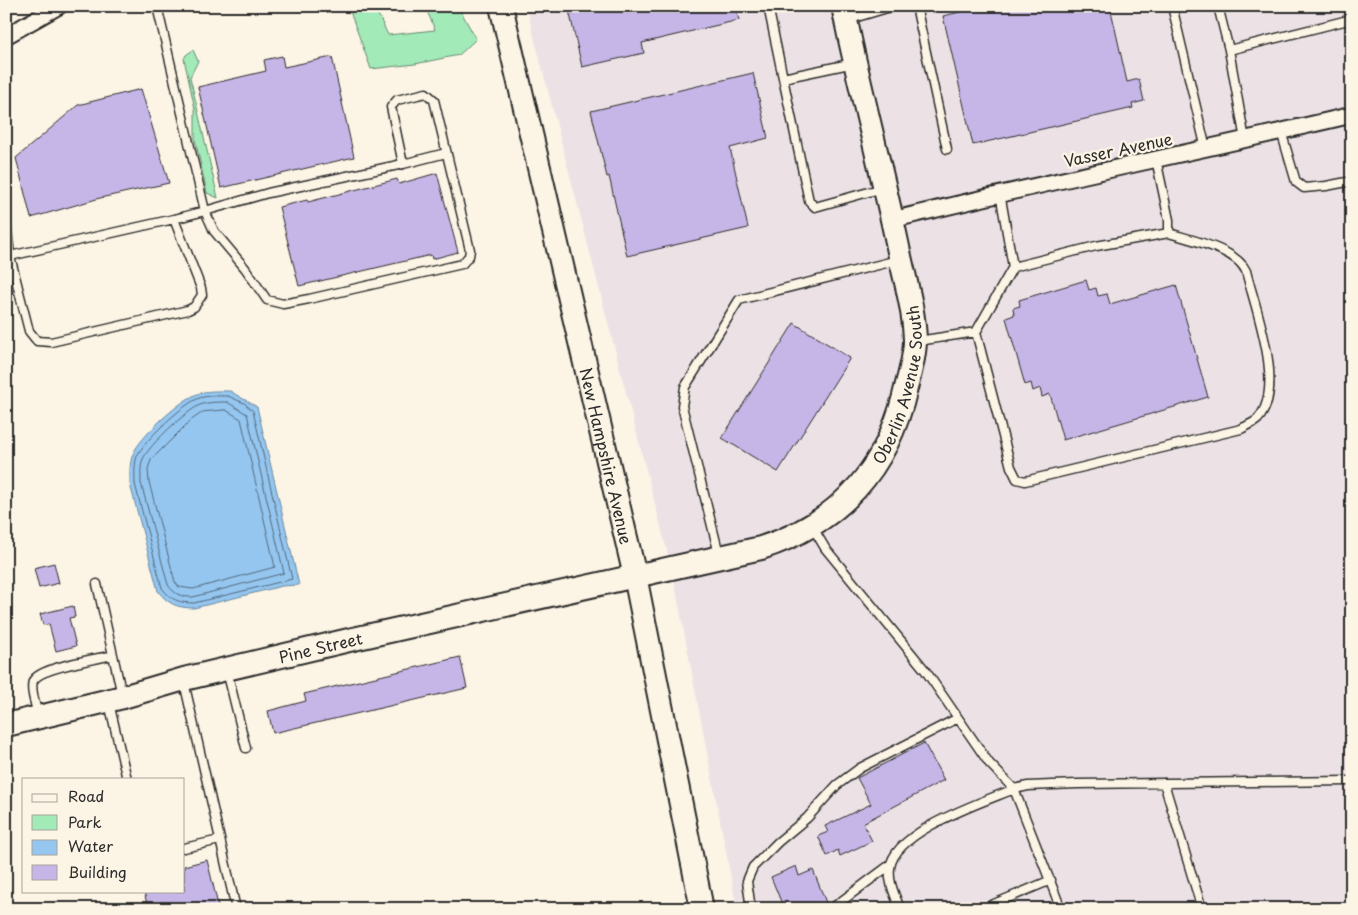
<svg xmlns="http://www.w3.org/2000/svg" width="1358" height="915" font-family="'Playpen Sans',sans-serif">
<rect width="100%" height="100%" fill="#fcf5e5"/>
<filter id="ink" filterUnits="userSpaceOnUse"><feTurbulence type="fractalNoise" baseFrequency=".02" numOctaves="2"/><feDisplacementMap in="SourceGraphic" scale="10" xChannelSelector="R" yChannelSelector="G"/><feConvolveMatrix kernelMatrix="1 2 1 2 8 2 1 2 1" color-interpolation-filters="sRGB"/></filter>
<g filter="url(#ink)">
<path fill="#ece2e6" d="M 526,6 L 1352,6 L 1352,909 L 737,909 L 673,574 Z"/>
<path fill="#a2eab8" stroke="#668a72" d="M 348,6 L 374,6 L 388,35 L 435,30 L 425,6 L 458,6 L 476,39 L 459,55 L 415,64 L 371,69 Z
M 193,50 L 198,61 L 190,77 L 218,198 L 207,193 L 195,139 L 195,109 L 184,59 L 186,55 Z"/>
<path fill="#94c6f0" stroke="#6a88a1" d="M 230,391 L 257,407 L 299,585 L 282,586 L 194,608 C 177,608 168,604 158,591 L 130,484 C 130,473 129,464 133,454 C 140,437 178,402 195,395 C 204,390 219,391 230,391 Z"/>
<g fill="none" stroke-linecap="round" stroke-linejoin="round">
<path stroke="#55697a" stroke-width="1" d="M 228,396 L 244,403 L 253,411 L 292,579 L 194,603 C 179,603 171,600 162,588 L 135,484 C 135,474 134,466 137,456 C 144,441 181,406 197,399 C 205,395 219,396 228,396 Z
M 227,402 L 247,414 L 284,573 L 193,597 C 182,597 175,595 168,585 L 141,483 C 141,474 140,467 143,459 C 149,445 186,411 200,405 C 207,402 219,402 227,402 Z
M 226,410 L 241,419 L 275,567 L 193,589 L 179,587 L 175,582 L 149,482 L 148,469 L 151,460 L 190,421 L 203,412 Z"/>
</g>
<path fill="#c5b6e7" stroke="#2b2b2b" d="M 568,6 L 735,6 L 739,20 L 642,43 L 644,53 L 582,67 Z
M 985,6 L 1110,6 L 1127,82 L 1139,79 L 1144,101 L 1132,104 L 1133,108 L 973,145 L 943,16 Z
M 282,56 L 284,67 L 332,57 L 354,157 L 221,188 L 198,87 L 266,71 L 264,60 Z
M 753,73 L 768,138 L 730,148 L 748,228 L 627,256 L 609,176 L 607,177 L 591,111 Z
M 141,89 L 169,183 L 100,198 L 31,218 L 16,158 L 78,105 Z
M 437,173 L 458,252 L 432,259 L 431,255 L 299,286 L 279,207 L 307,200 L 308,202 L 397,179 L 399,184 Z
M 1086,280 L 1089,290 L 1096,288 L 1098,296 L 1107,294 L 1110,304 L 1176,285 L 1208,397 L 1063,440 L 1050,394 L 1042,397 L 1040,388 L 1033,391 L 1031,383 L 1025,385 L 1006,318 L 1014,315 L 1013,308 L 1020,306 L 1019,300 Z
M 794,323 L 850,358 L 778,472 L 722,438 Z
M 54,563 L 59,583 L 39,588 L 34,568 Z
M 73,606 L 75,617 L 69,618 L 76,646 L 56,651 L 49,624 L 43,625 L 40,614 Z
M 460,657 L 467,688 L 273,733 L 268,711 L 306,701 L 304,694 Z
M 924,743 L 944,780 L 863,823 L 872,841 L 840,856 L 838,850 L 827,856 L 818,836 L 828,832 L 825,826 L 871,804 L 857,778 Z
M 207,860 L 219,909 L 148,909 L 144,891 L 184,891 L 184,866 Z
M 796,866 L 799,876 L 813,870 L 827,905 L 825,909 L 784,909 L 771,877 Z"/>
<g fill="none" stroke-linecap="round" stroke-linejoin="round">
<g stroke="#2b2b2b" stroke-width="11">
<path id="lane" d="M 157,6 L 205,211 L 174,219
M 768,6 L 783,78
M 916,6 L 947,149
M 1172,6 L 1206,149
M 1218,6 L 1229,50 L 1245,140
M 769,10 L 787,6
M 847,20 L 894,6
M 1229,50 L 1352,19
M 854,63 L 783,78 L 809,201 L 815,207 L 883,188
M 426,93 L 434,100 L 470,250 L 469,256 L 462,264 L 309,299 L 283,304 L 267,300 L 245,268 L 214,231 L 205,211 L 268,193 L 403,164 L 391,107 L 397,100 Z
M 1281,131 L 1296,182 L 1304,188 L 1326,186 L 1352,181
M 403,164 L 446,153
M 1000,193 L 1013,267 L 1096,246 L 1169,233 L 1169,220 L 1156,159
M 6,219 L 10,256 L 29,331 L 37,341 L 51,342 L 188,310 L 194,307 L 202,295 L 201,288 L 174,219 L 10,256 L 6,257
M 976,332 L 1011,467 L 1017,479 L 1025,481 L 1241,429 C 1246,426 1254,423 1258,419 C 1286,387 1255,308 1246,271 C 1236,249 1191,240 1169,233
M 918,341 L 976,332 L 1013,267
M 812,526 L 825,548 L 925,670 L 989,763 L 1014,789 L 1061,909
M 719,554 L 682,406 L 685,387 L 739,300 L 898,260
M 97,584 L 113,655
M 227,671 L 246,748
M 184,682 L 236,909
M 109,703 L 127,779
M 38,715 C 36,706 30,690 33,681 C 39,667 98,659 113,655 L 122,695
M 1164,783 L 1202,909
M 184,848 L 220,840
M 751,909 L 747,881 L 753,867 L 778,842 L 807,818 L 837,785 L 860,768 L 958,718
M 831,909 L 890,865
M 900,909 C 895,895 888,882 890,868 C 894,831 983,802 1014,789 L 1028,786 L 1077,784 L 1352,781
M 982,909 L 1051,880"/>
</g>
<g stroke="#2b2b2b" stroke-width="19">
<path id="street" d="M 6,36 L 59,6
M 892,220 C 1045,182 1199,151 1352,115"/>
</g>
<g stroke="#2b2b2b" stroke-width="26">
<g id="secondary">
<path id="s1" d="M 501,6 L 635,576 L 702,909"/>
<path id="s2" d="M 6,725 L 123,697 L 184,679 L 349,640 L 761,548 C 839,523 888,468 906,388 C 910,373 915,356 915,340 C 914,308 904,277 898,247 C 881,166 859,87 843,6"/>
</g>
</g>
<use href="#lane" stroke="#fcf5e5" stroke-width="8"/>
<use href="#street" stroke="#fcf5e5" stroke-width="15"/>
<use href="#secondary" stroke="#fcf5e5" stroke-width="22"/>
</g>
</g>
<g text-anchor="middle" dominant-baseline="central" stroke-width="4.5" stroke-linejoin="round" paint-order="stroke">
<g font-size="16" fill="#2b2b2b" stroke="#fcf5e5">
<text transform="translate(1118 149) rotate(-12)">Vasser Avenue</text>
<text stroke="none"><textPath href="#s2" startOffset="1004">Oberlin Avenue South</textPath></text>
<text stroke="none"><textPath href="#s1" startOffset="462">New Hampshire Avenue</textPath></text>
<text stroke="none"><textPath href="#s2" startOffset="324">Pine Street</textPath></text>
</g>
</g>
<rect width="1358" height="915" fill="none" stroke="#fcf5e5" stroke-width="25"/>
<rect x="12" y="12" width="1333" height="890" fill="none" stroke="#2b2b2b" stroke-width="2" filter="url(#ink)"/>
<rect x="22" y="778" width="162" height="115" fill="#fcf5e5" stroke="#a8a49b"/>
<rect x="32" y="794" width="25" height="8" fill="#fcf5e5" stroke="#a8a49b"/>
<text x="68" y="802" font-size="15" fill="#2b2b2b">Road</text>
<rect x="32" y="815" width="25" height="15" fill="#a2eab8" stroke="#a8a49b"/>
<text x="68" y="828" font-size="15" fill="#2b2b2b">Park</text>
<rect x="32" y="840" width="25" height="15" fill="#94c6f0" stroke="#a8a49b"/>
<text x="68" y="852" font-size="15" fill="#2b2b2b">Water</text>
<rect x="32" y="865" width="25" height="15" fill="#c5b6e7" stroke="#a8a49b"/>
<text x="68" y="878" font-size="15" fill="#2b2b2b">Building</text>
</svg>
